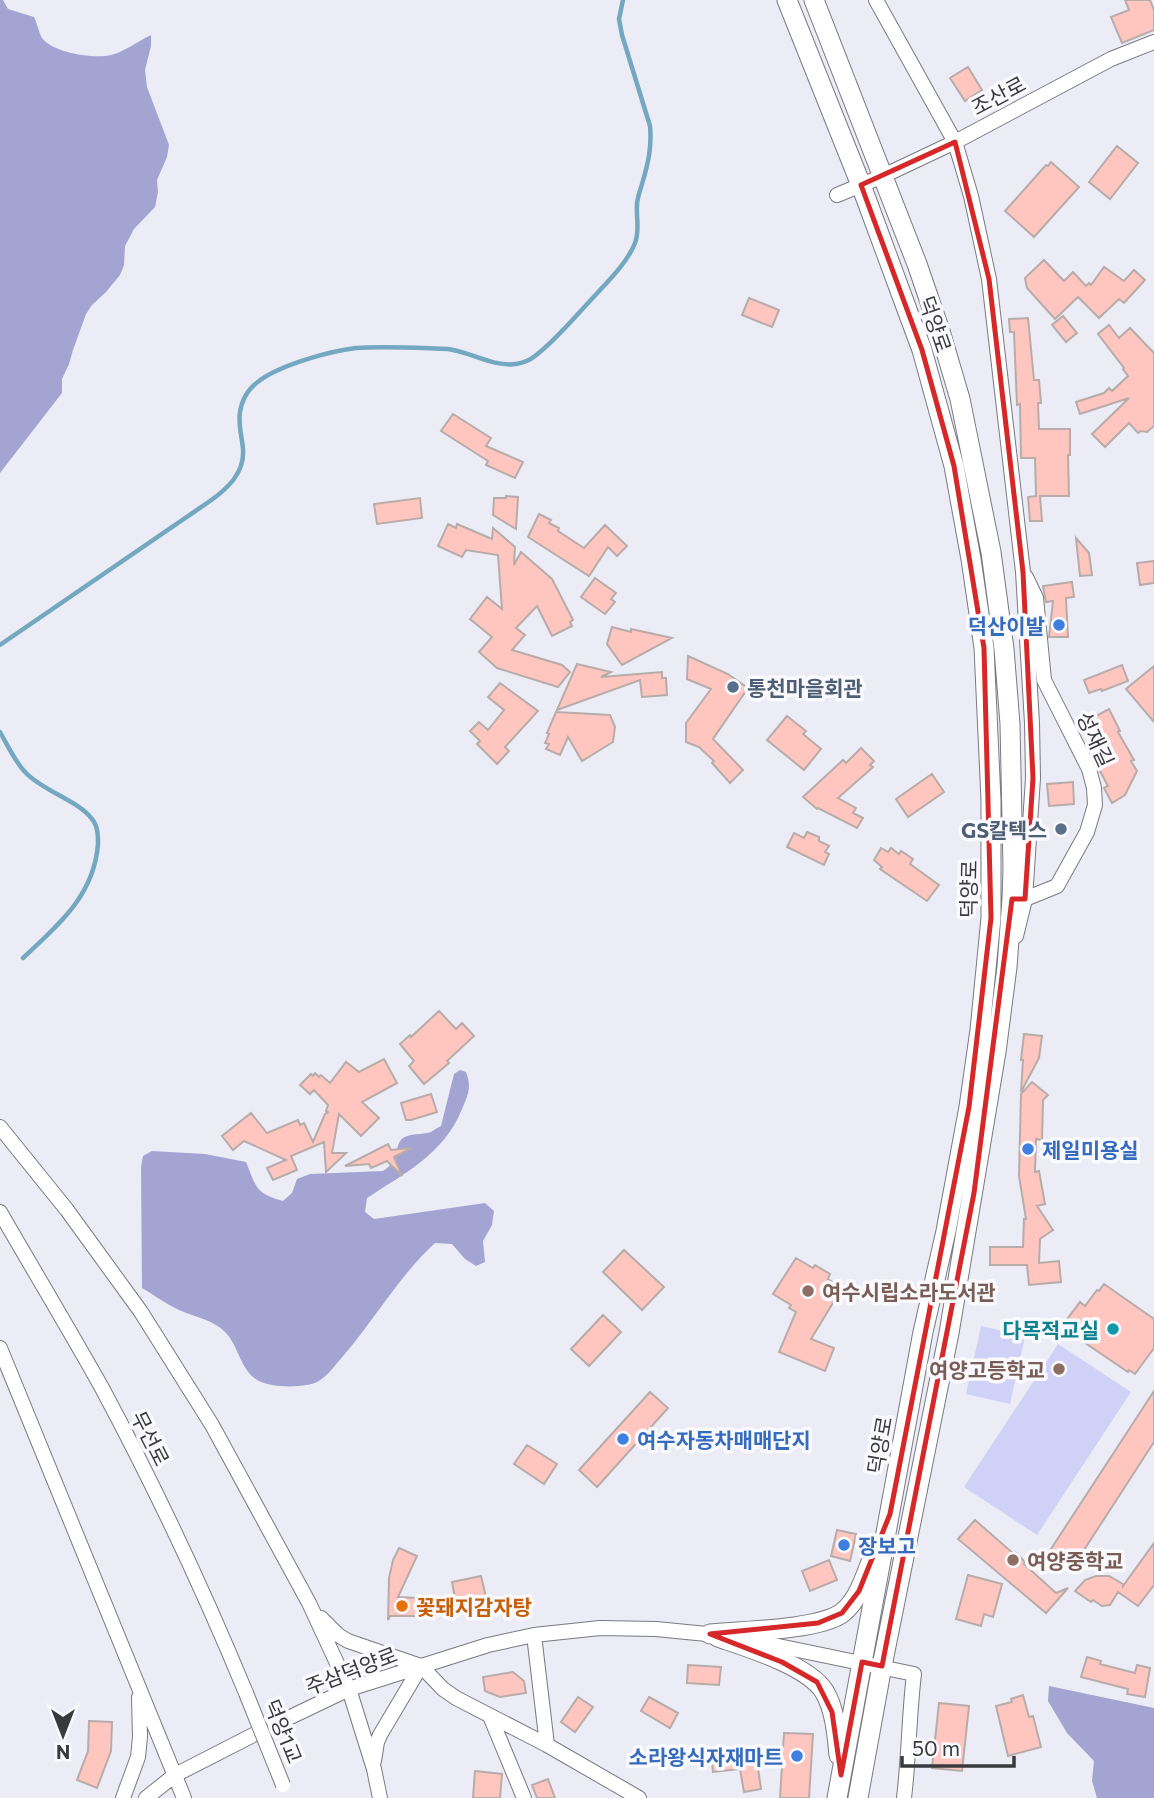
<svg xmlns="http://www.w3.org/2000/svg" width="1154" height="1798" font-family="Commissioner,'Noto Sans KR',sans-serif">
<rect width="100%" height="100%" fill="#ececf6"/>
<path fill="#d0d1f7" d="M 981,1326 L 1025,1336 L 1010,1404 L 966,1394 Z
M 1058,1344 L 1131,1392 L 1037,1535 L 964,1487 Z"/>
<path fill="#a3a4d2" d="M 0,0 L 3,0 L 8,9 L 34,17 C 37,23 39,33 42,38 C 53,53 94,59 111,55 C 122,53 140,40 151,35 L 151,46 L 145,70 L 147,87 L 169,145 L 167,157 L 157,180 L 158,192 L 155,207 L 134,229 L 125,246 L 124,265 L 120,275 L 106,292 L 92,305 L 86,314 L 73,350 L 69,364 L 62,379 L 62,393 L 0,473 Z
M 460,1070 L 466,1072 C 472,1087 468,1095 462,1109 C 444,1154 405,1173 367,1198 L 365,1212 L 374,1219 L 485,1203 L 494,1211 L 492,1225 L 483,1241 L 485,1262 L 476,1266 L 465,1259 L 452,1244 L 435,1243 C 399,1276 375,1319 344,1355 C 336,1364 327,1377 317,1382 C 304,1388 272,1388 259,1381 C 241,1372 239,1347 226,1333 C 214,1320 195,1317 179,1310 C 166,1304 154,1295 142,1288 L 141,1167 L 143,1156 L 152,1151 L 205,1154 L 246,1162 C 256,1186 255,1194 283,1201 L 292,1193 L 297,1179 L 310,1174 L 383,1171 C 402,1159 393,1146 403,1138 C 410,1133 422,1135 431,1132 C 434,1130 437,1128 441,1126 L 454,1074 Z
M 1049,1686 L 1154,1708 L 1154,1798 L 1097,1798 L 1092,1781 L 1094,1761 L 1067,1733 L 1048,1701 Z"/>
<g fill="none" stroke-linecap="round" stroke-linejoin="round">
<path stroke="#73a8c0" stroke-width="4.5" d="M 0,645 L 210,501 C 227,489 245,473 243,449 C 242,437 238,425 240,412 C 242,399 249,388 259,381 C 280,365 330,351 356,348 C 386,346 417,348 448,349 C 471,352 492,367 516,364 C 523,363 530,360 535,356 C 555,341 572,320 589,302 C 604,285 627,264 635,243 C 640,231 636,217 637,205 C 637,198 640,191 642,184 C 648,164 652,147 650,126 L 622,35 L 619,19 L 623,0
M 0,732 C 8,746 15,762 26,773 C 43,791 79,801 92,819 C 98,826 98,836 98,844 C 94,896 58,925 23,958"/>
</g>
<path fill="#ffc6bf" stroke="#b7acaa" stroke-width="2" d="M 1125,0 L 1150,0 L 1154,10 L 1154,30 L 1122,43 L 1111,17 L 1129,10 Z
M 968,67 L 982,90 L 965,101 L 950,78 Z
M 1117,146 L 1138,163 L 1110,199 L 1089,182 Z
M 1051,162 L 1079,187 L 1034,237 L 1005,211 L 1046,165 L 1048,166 Z
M 1044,260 L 1064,281 L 1073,272 L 1086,286 L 1089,283 L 1091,285 L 1104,267 L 1124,281 L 1134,270 L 1145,280 L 1124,303 L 1119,299 L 1099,318 L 1078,297 L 1055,319 L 1027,288 L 1025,278 Z
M 749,298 L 779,310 L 772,327 L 742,315 Z
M 1063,316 L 1077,333 L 1066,342 L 1052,325 Z
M 1028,318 L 1034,380 L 1039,380 L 1041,403 L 1038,403 L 1039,429 L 1070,429 L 1070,455 L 1068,455 L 1069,496 L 1040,496 L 1042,521 L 1030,521 L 1028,497 L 1036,496 L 1035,458 L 1021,458 L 1020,404 L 1017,405 L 1014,332 L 1010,332 L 1009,319 Z
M 1109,325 L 1119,338 L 1130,328 L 1154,353 L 1154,426 L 1147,432 L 1141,431 L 1138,433 L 1129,423 L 1105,447 L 1092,434 L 1129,398 L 1080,414 L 1076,402 L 1104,393 L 1109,388 L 1112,391 L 1128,376 L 1123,369 L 1124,368 L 1098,334 Z
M 453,414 L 491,438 L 486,446 L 523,462 L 515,478 L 486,465 L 488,461 L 441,431 Z
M 506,496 L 518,497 L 516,529 L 493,515 L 494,498 L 506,498 Z
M 420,498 L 422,518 L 377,524 L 374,504 Z
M 539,514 L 551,520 L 549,523 L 559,528 L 558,531 L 584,548 L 605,525 L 627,546 L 617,556 L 608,547 L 589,576 L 528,537 Z
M 448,524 L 456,528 L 457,524 L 492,539 L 493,528 L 515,547 L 514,565 L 521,552 L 552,579 L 573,620 L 570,622 L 572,626 L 552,636 L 537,606 L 516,628 L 525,635 L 512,650 L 562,665 L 570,672 L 558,687 L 497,668 L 479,652 L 492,637 L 470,619 L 487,597 L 502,609 L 498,555 L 466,550 L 462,557 L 438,546 Z
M 1076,538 L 1089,553 L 1092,575 L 1080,576 Z
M 1154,561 L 1154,583 L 1140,585 L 1137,563 Z
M 595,578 L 616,593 L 611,599 L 615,602 L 605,614 L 581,597 Z
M 1072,582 L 1074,597 L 1066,598 L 1068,637 L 1049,637 L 1053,601 L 1046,602 L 1043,586 Z
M 612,627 L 631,632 L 631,629 L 672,638 L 622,665 L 607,644 Z
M 688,656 L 728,674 L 748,688 L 713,739 L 743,770 L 730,783 L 712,763 L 714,761 L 699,747 L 686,742 L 686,723 L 711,689 L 687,679 Z
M 577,664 L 611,672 L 601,677 L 662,672 L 662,678 L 666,678 L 667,695 L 642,697 L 640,680 L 557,710 Z
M 1122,665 L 1128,681 L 1102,691 L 1101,689 L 1089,693 L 1084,680 Z
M 1154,666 L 1154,722 L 1126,689 Z
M 500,683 L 538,711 L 505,747 L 509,751 L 497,764 L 477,744 L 480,741 L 470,731 L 479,722 L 488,730 L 504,710 L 488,697 Z
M 1109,709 L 1120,731 L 1118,732 L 1134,760 L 1131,761 L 1137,771 L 1125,795 L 1112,803 L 1104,788 L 1108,786 L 1099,769 L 1104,766 L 1081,724 Z
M 556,712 L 610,715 L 615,727 L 613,742 L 582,761 L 568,737 L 560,755 L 546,749 L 549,744 L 545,743 L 549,734 L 547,733 Z
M 787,716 L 806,731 L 803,734 L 821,749 L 804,770 L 767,740 Z
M 861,748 L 874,761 L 870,765 L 873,767 L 838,798 L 856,808 L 853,813 L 863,818 L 857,828 L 818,808 L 817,809 L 803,797 L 843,760 L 846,763 Z
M 932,774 L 944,792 L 908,817 L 896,799 Z
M 1073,782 L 1074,804 L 1049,806 L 1047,784 Z
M 807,832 L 819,837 L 819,841 L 829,846 L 825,852 L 829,854 L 824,865 L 787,847 L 794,833 L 804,838 Z
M 881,848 L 888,852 L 891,848 L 899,854 L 901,851 L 913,859 L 910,864 L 939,885 L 927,901 L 880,869 L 882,867 L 874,860 Z
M 439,1011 L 456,1029 L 462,1023 L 474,1036 L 447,1061 L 449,1063 L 424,1084 L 409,1066 L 414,1061 L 400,1044 L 410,1035 L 411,1037 Z
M 1024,1034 L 1042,1036 L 1039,1058 L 1021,1092 L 1023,1060 L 1021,1060 Z
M 384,1059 L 397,1083 L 362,1102 L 379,1118 L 361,1136 L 339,1114 L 332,1153 L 346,1153 L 326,1172 L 324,1142 L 291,1156 L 297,1170 L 273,1180 L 267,1168 L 286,1160 L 244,1141 L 233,1150 L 222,1136 L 251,1113 L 267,1133 L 298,1120 L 300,1125 L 304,1123 L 313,1142 L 325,1114 L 328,1112 L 326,1111 L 328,1105 L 314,1090 L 310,1094 L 300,1085 L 311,1074 L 313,1076 L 315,1073 L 319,1077 L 321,1075 L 330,1083 L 346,1062 L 359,1072 Z
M 1032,1082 L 1048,1095 L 1043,1100 L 1042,1140 L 1036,1139 L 1035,1172 L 1039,1171 L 1045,1204 L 1037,1206 L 1053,1230 L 1040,1239 L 1039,1263 L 1059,1261 L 1061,1282 L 1029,1285 L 1027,1265 L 990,1265 L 990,1247 L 1023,1247 L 1024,1219 L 1026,1219 L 1019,1176 L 1021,1094 Z
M 431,1094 L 437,1112 L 411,1120 L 406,1120 L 401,1103 Z
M 388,1144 L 391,1150 L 412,1148 L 394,1157 L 402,1176 L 387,1161 L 371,1168 L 369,1164 L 345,1166 Z
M 624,1250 L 664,1287 L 642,1310 L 603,1272 Z
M 796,1258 L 813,1268 L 815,1265 L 830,1274 L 828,1279 L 842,1288 L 811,1339 L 834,1348 L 825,1371 L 779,1352 L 796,1312 L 789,1308 L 791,1305 L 773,1294 Z
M 1104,1284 L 1154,1319 L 1154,1348 L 1135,1374 L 1129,1370 L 1128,1372 L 1069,1332 L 1073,1327 L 1065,1322 L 1080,1302 L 1085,1306 L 1097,1290 L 1099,1291 Z
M 603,1315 L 621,1332 L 589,1366 L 571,1349 Z
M 1154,1391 L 1154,1442 L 1073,1567 L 1049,1552 Z
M 650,1392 L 668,1408 L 597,1487 L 579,1470 Z
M 527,1445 L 557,1464 L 544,1484 L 514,1464 Z
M 975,1520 L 1015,1555 L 1016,1553 L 1025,1562 L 1024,1564 L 1056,1593 L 1068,1588 L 1046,1613 L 958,1539 Z
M 837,1530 L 856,1534 L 850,1561 L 831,1556 Z
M 1154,1543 L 1154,1585 L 1138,1606 L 1118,1592 L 1110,1605 L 1102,1606 L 1093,1600 L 1091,1602 L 1075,1591 L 1085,1580 L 1096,1576 L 1109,1576 L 1123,1584 L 1123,1586 Z
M 399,1548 L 417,1556 L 398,1597 L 417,1598 L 417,1616 L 390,1616 L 388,1620 L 389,1578 L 393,1560 Z
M 829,1560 L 837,1580 L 810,1591 L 802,1571 Z
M 968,1575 L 1002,1584 L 993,1617 L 984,1614 L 981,1626 L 956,1619 Z
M 481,1576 L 486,1597 L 456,1603 L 452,1582 Z
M 1087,1657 L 1101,1661 L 1100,1664 L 1135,1673 L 1137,1665 L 1150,1668 L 1145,1697 L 1127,1694 L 1128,1689 L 1081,1677 Z
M 688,1665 L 721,1667 L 719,1685 L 687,1683 Z
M 513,1672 L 524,1681 L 526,1693 L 500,1697 L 485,1691 L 483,1677 Z
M 1023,1695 L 1029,1717 L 1033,1716 L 1041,1747 L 1008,1756 L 996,1706 L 1012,1702 L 1011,1699 Z
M 578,1697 L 593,1707 L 575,1732 L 561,1722 Z
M 649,1697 L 678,1713 L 670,1728 L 641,1711 Z
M 939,1703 L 969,1706 L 962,1771 L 932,1768 Z
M 89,1721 L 112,1722 L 111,1751 L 97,1788 L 77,1780 L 88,1751 Z
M 784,1733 L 813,1734 L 809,1798 L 780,1798 Z
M 755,1748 L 761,1789 L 744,1792 L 740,1769 L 713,1772 L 711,1755 Z
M 475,1771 L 502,1774 L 500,1798 L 473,1798 Z
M 548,1779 L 555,1798 L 537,1798 L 532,1785 Z"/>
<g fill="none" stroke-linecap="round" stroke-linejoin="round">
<g stroke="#797982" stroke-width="16">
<path id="minor" d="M 876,0 L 955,142 L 971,196 L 989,279 L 1023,572 L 1032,723 L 1033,778 L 1025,899 L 1016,936
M 837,195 L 883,176 L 955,142 L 1111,59 L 1154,42
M 1018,899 L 1025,899 L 1057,886 L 1087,832 L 1095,805 L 1094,788 L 1089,769 L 1044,680 L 1036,598 L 1026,577
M 0,1127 L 67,1210 L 141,1312 L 212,1425 L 309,1603 L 349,1689 L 374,1769 L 380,1798
M 0,1212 C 34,1271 69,1329 102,1388 C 155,1487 203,1589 246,1693
M 0,1348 L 184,1798
M 321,1618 L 338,1635 L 348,1641 L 421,1666 L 443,1689 L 456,1698 L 547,1745 L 639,1798
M 534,1635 L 547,1745
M 744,1639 L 914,1674 C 909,1715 909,1757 904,1798
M 490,1716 L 524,1798
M 374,1761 L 377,1742 L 380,1735 L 421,1666
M 123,1798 L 138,1757 L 140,1737 L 139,1697
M 146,1798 L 175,1775 L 257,1733 L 349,1689 L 488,1645 L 534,1635 L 600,1628 L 656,1629 L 717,1635"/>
</g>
<g stroke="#797982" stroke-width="21">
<path id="major" d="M 787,0 L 861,185 L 902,296 L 922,350 L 954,466 L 971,559 L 984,648 L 991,800 L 991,918 L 980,1030 L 969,1107 L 946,1231 L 923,1332 L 837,1798
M 814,0 L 917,264 L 940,331 L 960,399 L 991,552 L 1004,649 L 1010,724 L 1013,868 L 1012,899 L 1007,967 L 996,1052 L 949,1333 L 882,1666 L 858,1798
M 710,1634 C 741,1631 819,1630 842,1613 C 859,1600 865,1576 873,1557
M 718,1637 C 747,1647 807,1665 824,1691 C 835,1709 837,1734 839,1755"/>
</g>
<use href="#minor" stroke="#fff" stroke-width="14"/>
<use href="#major" stroke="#fff" stroke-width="19"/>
<g stroke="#797982" stroke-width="16" stroke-linecap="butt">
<path id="minor-bridge" d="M 246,1693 L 283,1785"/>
</g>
<use href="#minor-bridge" stroke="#fff" stroke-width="14"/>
</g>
<path fill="none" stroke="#d62828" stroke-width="5" stroke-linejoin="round" d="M 955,142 L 989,279 L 1023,572 L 1033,778 L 1025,899 L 1012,899 L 974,1193 L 882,1666 L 862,1662 L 841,1775 L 832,1712 L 817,1682 L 782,1662 L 710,1634 L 818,1623 L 842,1613 L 859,1591 L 890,1514 L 969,1107 L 991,918 L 984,648 L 954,466 L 922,350 L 861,185 Z"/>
<g fill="#3f7fe0" stroke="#fafafe" stroke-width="2.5">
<circle cx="1059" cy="625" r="7"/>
<circle cx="1028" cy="1149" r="7"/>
<circle cx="623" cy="1439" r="7"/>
<circle cx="844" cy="1545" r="7"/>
<circle cx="797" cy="1756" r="7"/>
</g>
<g fill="#5c6f8a" stroke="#fafafe" stroke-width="2.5">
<circle cx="733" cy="687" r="7"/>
<circle cx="1061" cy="829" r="7"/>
</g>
<g fill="#8d6e63" stroke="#fafafe" stroke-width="2.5">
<circle cx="808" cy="1291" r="7"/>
<circle cx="1059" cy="1369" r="7"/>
<circle cx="1013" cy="1560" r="7"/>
</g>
<circle fill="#0f9aa8" stroke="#fafafe" stroke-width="2.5" cx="1113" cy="1329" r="7"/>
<circle fill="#e8710a" stroke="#fafafe" stroke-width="2.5" cx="402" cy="1606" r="7"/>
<g text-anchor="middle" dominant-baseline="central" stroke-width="7" stroke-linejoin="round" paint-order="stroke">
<g font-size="21" fill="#393a3d" stroke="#fafafe">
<text transform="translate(998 95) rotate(-28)">조산로</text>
<text transform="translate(936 324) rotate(71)">덕양로</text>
<text transform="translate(1096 739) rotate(65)">성재길</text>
<text transform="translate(968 889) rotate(-89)">덕양로</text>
<text transform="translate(151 1438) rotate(63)">무선로</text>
<text transform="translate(879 1445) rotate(-80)">덕양로</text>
<text transform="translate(351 1670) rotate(-21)">주삼덕양로</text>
<text transform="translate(284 1731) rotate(68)">덕양1교</text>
</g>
<g font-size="21" font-weight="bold" fill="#366cbe" stroke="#fafafe" text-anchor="start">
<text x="1045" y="625" text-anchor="end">덕산이발</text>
<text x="1042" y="1149">제일미용실</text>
<text x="637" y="1439">여수자동차매매단지</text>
<text x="858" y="1545">장보고</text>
<text x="783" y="1756" text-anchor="end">소라왕식자재마트</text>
</g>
<g font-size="21" font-weight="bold" fill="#4e5e75" stroke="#fafafe" text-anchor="start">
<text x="747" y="687">통천마을회관</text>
<text x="1047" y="829" text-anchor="end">GS칼텍스</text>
</g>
<g font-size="21" font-weight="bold" fill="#785e54" stroke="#fafafe" text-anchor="start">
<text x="822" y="1291">여수시립소라도서관</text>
<text x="1045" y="1369" text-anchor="end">여양고등학교</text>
<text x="1027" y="1560">여양중학교</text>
</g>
<g font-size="21" font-weight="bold" fill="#0d838f" stroke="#fafafe" text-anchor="end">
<text x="1099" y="1329">다목적교실</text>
</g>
<g font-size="21" font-weight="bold" fill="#c56008" stroke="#fafafe" text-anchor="start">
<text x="416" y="1606">꽃돼지감자탕</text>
</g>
</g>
<g transform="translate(63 1735) rotate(180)" stroke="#fafafe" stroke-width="5" paint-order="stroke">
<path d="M0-5L12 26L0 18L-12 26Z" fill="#393a3d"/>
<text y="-10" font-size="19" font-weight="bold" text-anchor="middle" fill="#393a3d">N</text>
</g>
<path d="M902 1756v10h112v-10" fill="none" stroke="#393a3d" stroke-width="3.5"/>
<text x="912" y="1756" font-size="21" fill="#393a3d" stroke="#fafafe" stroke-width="5" paint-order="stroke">50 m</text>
</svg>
